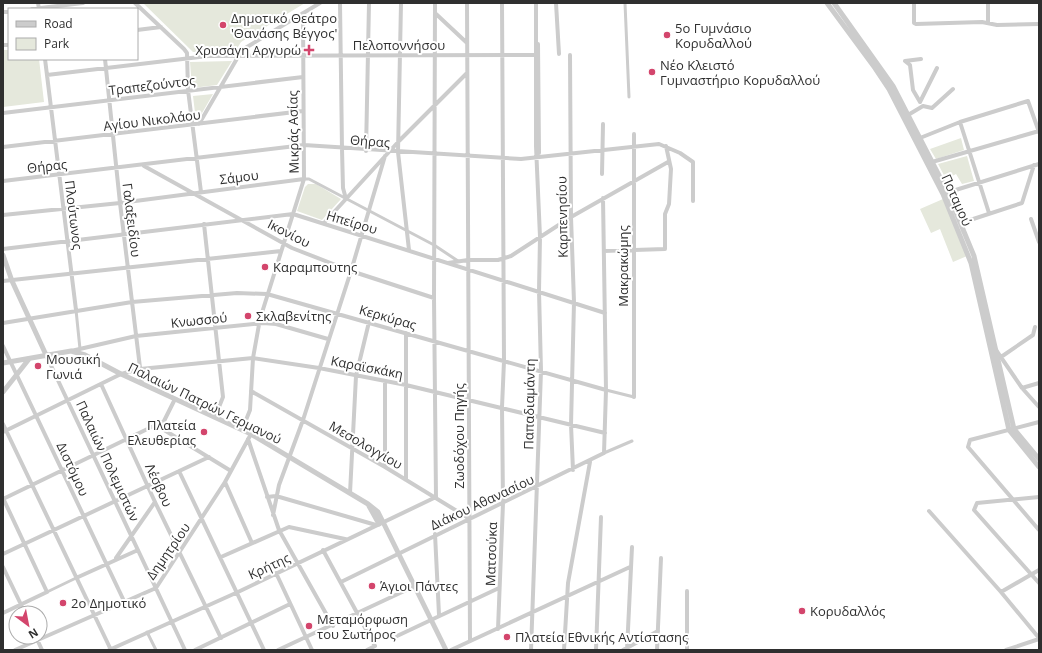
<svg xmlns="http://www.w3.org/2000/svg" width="1042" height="653" font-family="'Open Sans',sans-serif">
<rect width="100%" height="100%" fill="#fff"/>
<path fill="#e5e8dc" d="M 143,3 L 305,3 L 241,42 L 235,52 L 193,52 Z
M 3,50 L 9,50 L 9,59 L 39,59 L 44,102 L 3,107 Z
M 232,61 L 217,85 L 192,88 L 190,62 Z
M 213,94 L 198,120 L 196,121 L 193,96 Z
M 961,138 L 964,150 L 936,159 L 930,149 Z
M 967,156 L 974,181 L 962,184 L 956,174 L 946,179 L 938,164 Z
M 308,184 L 316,184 L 341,199 L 322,220 L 297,211 L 305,187 Z
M 943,199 L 967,256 L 953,262 L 940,229 L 931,233 L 920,209 Z"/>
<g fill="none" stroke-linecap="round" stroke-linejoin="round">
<path stroke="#ccc" stroke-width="3" d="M 625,3 L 629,97
M 304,179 L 309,179 L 434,245 L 458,261
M 76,310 L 80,349
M 606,390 L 634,397
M 604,453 L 632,441
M 47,592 L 76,578
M 147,632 L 156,650"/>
<path stroke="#ccc" stroke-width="4" d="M 38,3 L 39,9
M 135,3 L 184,49 L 187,53 L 188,90 L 201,192
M 340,3 L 342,149 L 343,188 L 346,199
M 401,3 L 398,152 L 409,250
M 435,3 L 434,298 L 436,497
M 467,3 L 470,641
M 556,3 L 559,54
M 914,3 L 914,23 L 916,24 L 982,22 L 997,25 L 1039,24
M 32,9 L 83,3
M 3,12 L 9,12
M 435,13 L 466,42
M 988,23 L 988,3
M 137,30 L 161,27
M 538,44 L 539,153
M 3,45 L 9,45
M 570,55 L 571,217 L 574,302 L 571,425 L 573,470
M 45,59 L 76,310
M 105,59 L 120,203 L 142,384
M 905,61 L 910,65 L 913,90 L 920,102
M 905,61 L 921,59
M 47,75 L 208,56 L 536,55
M 920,102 L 937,68
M 3,113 L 303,77
M 908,115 L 923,106 L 932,108 L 953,89
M 960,122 L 989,213
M 199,124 L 242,50 L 320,3
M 634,134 L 634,397
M 920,138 L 960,122 L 1028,101 L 1039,132
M 3,147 L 303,111
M 366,151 L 369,3
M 932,162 L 1039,131
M 144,166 L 292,248 L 351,271 L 434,298
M 602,174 L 603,124
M 3,181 L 304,145 L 521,159 L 659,144 L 680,153 L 693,162 L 693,201
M 946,193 L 1039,164
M 3,215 L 120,203 L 304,179
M 1031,219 L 1039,242
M 324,223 L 399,141 L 467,73
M 961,223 L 1022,203 L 1034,165
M 204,224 L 223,397 L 215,417
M 3,249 L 293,214 L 605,313
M 604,251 L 665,249 L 665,214 L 669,204 L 671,169 L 666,146
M 448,263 L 468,260 L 498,260 L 511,256 L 571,217 L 668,162
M 3,281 L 281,251
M 3,323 L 132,302 L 237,293 L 267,294 L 606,390
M 3,346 L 124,601
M 996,350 L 1022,388 L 1039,407
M 71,351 L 136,336 L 263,323 L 276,324 L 328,339
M 47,357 L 185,650
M 1001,357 L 1033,335 L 1035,327
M 101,384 L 155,502 L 221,638
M 1022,388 L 1039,383
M 251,391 L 385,467 L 470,519
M 1039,422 L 970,440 L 968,447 L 1039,530
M 3,424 L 111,650
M 156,425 L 231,471
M 242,430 L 250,410 L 253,358 L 260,319 L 304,179 L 303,13
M 3,432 L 121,374 L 140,369 L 253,358 L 319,368 L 406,385 L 605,433
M 248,439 L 279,530 L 333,626
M 385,467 L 385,382
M 179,471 L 264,650
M 406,480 L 406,333
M 225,482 L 252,543
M 350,493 L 356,376 L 369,322
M 267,497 L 276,496 L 376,525
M 1039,497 L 977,503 L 974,510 L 1039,583
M 3,498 L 47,592 L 3,613
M 3,499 L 164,421 L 175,399
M 929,511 L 1001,592 L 1039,638
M 273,515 L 279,485 L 303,420 L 351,271 L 385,156
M 435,534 L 439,615
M 323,550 L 375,646 L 367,650
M 3,554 L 209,457
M 221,557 L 289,527 L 345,539
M 116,558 L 155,502
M 3,567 L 25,613
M 276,573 L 312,650
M 76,578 L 138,550
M 341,582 L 604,453 L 606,390 L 603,198
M 1001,592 L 1039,570
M 498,629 L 503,503 L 502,407 L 504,361 L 502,3
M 397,636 L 499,588
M 36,637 L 42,650
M 15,650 L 156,588 L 225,482 L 251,434
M 109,650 L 238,592 L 436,497
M 195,650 L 290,604
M 278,650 L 415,586
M 451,650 L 630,567
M 531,650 L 541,371 L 539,291 L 540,237 L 536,146 L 536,3
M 564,650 L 568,583 L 590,462
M 596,650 L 601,517
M 623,650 L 658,631
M 627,650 L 632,547
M 657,650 L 661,558
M 687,650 L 687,591
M 1006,650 L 1039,639"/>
<path stroke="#ccc" stroke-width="5" d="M 827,3 L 875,68 L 889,89 L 943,194 L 971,263 L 1009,430 L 1039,467
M 834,3 L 893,86 L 948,193 L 974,256 L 1014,429 L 1039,459
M 3,255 L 12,281 L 47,357
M 3,363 L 71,351 L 85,355 L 121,374 L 251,434 L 368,504 L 378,512 L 383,522 L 446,650
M 3,392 L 29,359
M 369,506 L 379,524"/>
</g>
<g fill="#d3456c" stroke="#fff" stroke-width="1.5">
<circle cx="223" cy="25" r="4"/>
<circle cx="667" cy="35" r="4"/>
<path d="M307 44h4v4h4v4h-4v4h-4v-4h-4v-4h4z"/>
<circle cx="652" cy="72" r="4"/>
<circle cx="265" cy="267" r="4"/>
<circle cx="248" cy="316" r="4"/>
<circle cx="38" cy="366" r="4"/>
<circle cx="204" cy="432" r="4"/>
<circle cx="372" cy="586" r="4"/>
<circle cx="63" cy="603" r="4"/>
<circle cx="802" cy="611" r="4"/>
<circle cx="309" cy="626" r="4"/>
<circle cx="507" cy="637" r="4"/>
</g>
<g text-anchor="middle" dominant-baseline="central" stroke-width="4" stroke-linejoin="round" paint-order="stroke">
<g font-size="13" fill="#2f2f2f" stroke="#fff" text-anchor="start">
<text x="231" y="18">Δημοτικό Θεάτρο<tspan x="231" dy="15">'Θανάσης Βέγγος'</tspan></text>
<text x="675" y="28">5ο Γυμνάσιο<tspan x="675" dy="15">Κορυδαλλού</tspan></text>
<text x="301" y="50" text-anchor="end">Χρυσάγη Αργυρώ</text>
<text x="660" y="65">Νέο Κλειστό<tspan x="660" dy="15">Γυμναστήριο Κορυδαλλού</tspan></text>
<text x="273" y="267">Καραμπουτης</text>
<text x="256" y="316">Σκλαβενίτης</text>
<text x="46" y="359">Μουσική<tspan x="46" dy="15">Γωνιά</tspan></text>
<text x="196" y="425" text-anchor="end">Πλατεία<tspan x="196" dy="15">Ελευθερίας</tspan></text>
<text x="380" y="586">Άγιοι Πάντες</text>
<text x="71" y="603">2ο Δημοτικό</text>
<text x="810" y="611">Κορυδαλλός</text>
<text x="317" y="619">Μεταμόρφωση<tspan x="317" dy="15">του Σωτήρος</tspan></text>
<text x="515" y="637">Πλατεία Εθνικής Αντίστασης</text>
</g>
<g font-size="13" fill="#2f2f2f" stroke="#fff">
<text x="399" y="45">Πελοποννήσου</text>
<text transform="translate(152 85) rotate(-7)">Τραπεζούντος</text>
<text transform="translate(152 120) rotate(-7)">Αγίου Νικολάου</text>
<text transform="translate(293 132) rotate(-91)">Μικράς Ασίας</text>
<text transform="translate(370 141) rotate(4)">Θήρας</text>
<text transform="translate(47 166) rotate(-6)">Θήρας</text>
<text transform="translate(239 177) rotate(-7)">Σάμου</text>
<text transform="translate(957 200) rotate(66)">Ποταμού</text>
<text transform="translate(74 215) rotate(83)">Πλούτωνος</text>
<text transform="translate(562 217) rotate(-91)">Καρπενησίου</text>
<text transform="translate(132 220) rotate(83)">Γαλαξειδίου</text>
<text transform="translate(352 222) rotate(17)">Ηπείρου</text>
<text transform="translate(289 233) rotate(27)">Ικονίου</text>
<text transform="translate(623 266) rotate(-90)">Μακρακώμης</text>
<text transform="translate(388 317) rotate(16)">Κερκύρας</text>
<text transform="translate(199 320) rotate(-6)">Κνωσσού</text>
<text transform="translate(367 367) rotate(11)">Καραϊσκάκη</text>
<text transform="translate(205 403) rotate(26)">Παλαιών Πατρών Γερμανού</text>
<text transform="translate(529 404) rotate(-89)">Παπαδιαμάντη</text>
<text transform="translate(459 436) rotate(-90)">Ζωοδόχου Πηγής</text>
<text transform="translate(366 445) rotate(30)">Μεσολογγίου</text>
<text transform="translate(108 461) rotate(65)">Παλαιών Πολεμιστών</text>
<text transform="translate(73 469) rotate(65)">Διστόμου</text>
<text transform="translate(159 485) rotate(65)">Λέσβου</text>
<text transform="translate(482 502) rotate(-25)">Διάκου Αθανασίου</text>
<text transform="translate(168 551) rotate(-55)">Δημητρίου</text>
<text transform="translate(491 554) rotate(-88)">Ματσούκα</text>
<text transform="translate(269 566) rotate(-25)">Κρήτης</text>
</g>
</g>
<rect width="1042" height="653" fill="none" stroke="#2f2f2f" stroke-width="8"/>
<rect x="8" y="8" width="130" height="52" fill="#ffffff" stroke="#acacac"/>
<rect x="16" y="21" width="20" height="6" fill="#cccccc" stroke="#acacac"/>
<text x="44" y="28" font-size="12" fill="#2f2f2f">Road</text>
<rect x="16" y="38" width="20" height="12" fill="#e5e8dc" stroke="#acacac"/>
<text x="44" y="48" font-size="12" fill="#2f2f2f">Park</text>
<g transform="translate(28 625) rotate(148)"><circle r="19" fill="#ffffff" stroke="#acacac"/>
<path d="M0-3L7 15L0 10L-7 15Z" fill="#d3456c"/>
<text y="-6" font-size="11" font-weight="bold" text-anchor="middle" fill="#2f2f2f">N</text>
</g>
</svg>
